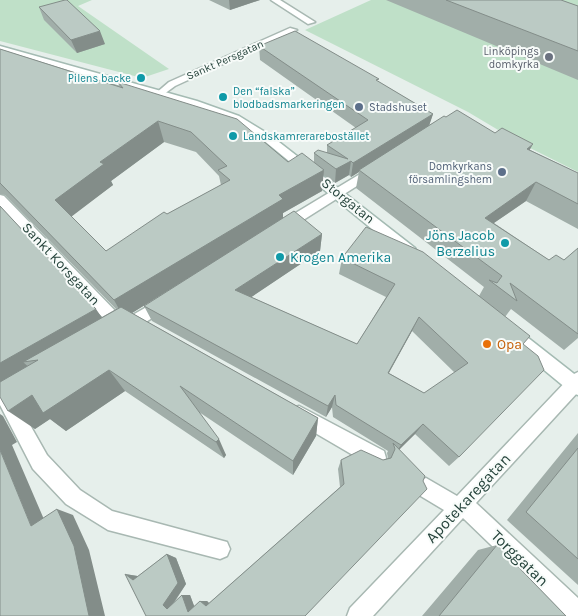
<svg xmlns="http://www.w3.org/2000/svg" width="578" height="616" font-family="Karla,sans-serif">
<rect width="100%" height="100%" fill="#e6efeb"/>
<path fill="#bfe0c8" d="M 0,0 L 92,0 L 78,6 L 169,69 L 142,78 L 0,41 Z
M 371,0 L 578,0 L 578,172 L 522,144 L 468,112 L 305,30 Z"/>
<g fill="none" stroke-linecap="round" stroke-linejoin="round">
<g stroke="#a8b8b2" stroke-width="3">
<path id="lane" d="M 271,0 L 280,0 L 315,22 L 308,24 Z
M 6,391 L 12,393 L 47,455 L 80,490 L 112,511 L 227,542 L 230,549 L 227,556 L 220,559 L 108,530 L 66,504 L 33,469 L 0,405 L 0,393 Z"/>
</g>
<g stroke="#a8b8b2" stroke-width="3">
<path id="street" d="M 290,28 L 297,30 L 175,86 L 160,97 L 155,94 L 169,82 Z
M 375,165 L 381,169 L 379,172 L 289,229 L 279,229 L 277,226 L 279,223 Z
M 0,195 L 4,196 L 124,320 L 164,297 L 169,299 L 171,303 L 169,307 L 129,333 L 124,335 L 117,333 L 0,207 Z
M 578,372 L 578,392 L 476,503 L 578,598 L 578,616 L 565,616 L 463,518 L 373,616 L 347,616 L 350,608 L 444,510 L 419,495 L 416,488 L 419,481 L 426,478 L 457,496 L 572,375 Z
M 299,406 L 384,451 L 386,458 L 384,465 L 377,467 L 370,465 L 293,420 L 290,414 L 293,408 Z"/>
</g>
<g stroke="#a4bbb3" stroke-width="3">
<path id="secondary" d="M 0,46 L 197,101 L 239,116 L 270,135 L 415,248 L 417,252 L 415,256 L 410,257 L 405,256 L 262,139 L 231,120 L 189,105 L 0,52 Z
M 508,324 L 513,326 L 578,377 L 578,395 L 572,393 L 503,336 L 500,331 L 503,326 Z"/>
</g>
<use href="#lane" fill="#fff" fill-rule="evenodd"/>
<use href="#street" fill="#fff" fill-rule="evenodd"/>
<use href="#secondary" fill="#fff" fill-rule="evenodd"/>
</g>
<path fill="#a1aea9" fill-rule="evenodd" d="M 209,0 L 260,0 L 230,10 Z
M 386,0 L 561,0 L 578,6 L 578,80 Z
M 39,7 L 105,44 L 77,53 L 44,20 Z
M 259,46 L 379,82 L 433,114 L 429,125 L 446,117 L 495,133 L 578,173 L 578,229 L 526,201 L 494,223 L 549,260 L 564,260 L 578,248 L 578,338 L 564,350 L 511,309 L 505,317 L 523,344 L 459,457 L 449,466 L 415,434 L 399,449 L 305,616 L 146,616 L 125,574 L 138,576 L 167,554 L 176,558 L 186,584 L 174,603 L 182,595 L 190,595 L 194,606 L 207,601 L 209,603 L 340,487 L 338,469 L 341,460 L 383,460 L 388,458 L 387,453 L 388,451 L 333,417 L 332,407 L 326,417 L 152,321 L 144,306 L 218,259 L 132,313 L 318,418 L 316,436 L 293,475 L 199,412 L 226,455 L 224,458 L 125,391 L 66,431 L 50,419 L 35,429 L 0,397 L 0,206 L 102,317 L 116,309 L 5,195 L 0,194 L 0,49 L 119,86 L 118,82 L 288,162 L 314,162 L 314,153 L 327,153 L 327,145 L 356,128 L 260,60 ZM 164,142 L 196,152 L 219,176 L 221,185 L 167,214 L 106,251 L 71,216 L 113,185 L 111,181 ZM 359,172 L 356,188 L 484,287 L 479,296 L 342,258 L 339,274 L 386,297 L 357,344 L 251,297 L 320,251 L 322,234 L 283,218 L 283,213 L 322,191 L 323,175 L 335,183 L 349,175 L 351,177 ZM 412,331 L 455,373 L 424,393 L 389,373 Z
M 578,433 L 578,585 L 507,520 Z
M 497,545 L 566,616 L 422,616 L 478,550 Z"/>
<path fill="#838d89" d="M 229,0 L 260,0 L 230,10 Z
M 100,31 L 105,44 L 77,53 L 71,40 Z
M 433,114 L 428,129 L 359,170 L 359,172 L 351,177 L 353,163 Z
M 158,121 L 164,142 L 111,181 L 113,185 L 67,220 L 55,200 L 100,162 Z
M 533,144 L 523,162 L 527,149 Z
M 351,161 L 349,175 L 335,183 L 336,169 Z
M 324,170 L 322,191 L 283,213 L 283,219 L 124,318 L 114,300 L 279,195 Z
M 536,182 L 526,201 L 476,235 L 485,218 Z
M 322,234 L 320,251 L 238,306 L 235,290 Z
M 96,309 L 108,327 L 38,360 L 23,362 L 32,370 L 0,388 L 0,363 Z
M 419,317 L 412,331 L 382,385 L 388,373 Z
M 109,370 L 125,391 L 66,431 L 50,419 L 35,429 L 8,411 L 32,395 Z
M 335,395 L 332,407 L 326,417 L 328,406 Z
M 0,414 L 3,416 L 17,442 L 12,445 L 49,531 L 31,526 L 0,450 Z
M 318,418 L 316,436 L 293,475 L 293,461 Z
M 423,424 L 415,434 L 394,455 L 401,445 Z
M 219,439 L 226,455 L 224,458 L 216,442 Z
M 57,509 L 73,515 L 89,550 L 105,616 L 89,616 Z
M 167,554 L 176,558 L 186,584 L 172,605 L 167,609 L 163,605 Z
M 125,574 L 137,576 L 144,581 L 133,580 Z
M 182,595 L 190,595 L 196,611 L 188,612 Z
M 200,601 L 207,601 L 212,606 L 206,606 Z"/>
<path fill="#bbcac4" stroke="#838d89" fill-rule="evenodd" d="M 65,0 L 67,0 L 100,31 L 71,40 L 39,7 Z
M 446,0 L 561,0 L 578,6 L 578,51 Z
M 295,31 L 379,79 L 376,80 L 433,114 L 353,163 L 351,161 L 336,169 L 314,153 L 318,150 L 348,159 L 327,145 L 368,120 L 259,46 Z
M 0,49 L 123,88 L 118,82 L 237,119 L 288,162 L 302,153 L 324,170 L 279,195 L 283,199 L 114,300 L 0,183 ZM 158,121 L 191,132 L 227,166 L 218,170 L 230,180 L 167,214 L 164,212 L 106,251 L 55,200 L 104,164 L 100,162 Z
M 457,110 L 495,133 L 502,128 L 533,144 L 527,149 L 578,173 L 578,204 L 536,182 L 485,218 L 549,260 L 556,255 L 564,260 L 578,248 L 578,334 L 510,283 L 517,301 L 489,280 L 497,283 L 502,276 L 359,170 L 444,116 L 446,117 Z
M 0,206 L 96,309 L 0,363 Z
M 294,211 L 322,234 L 235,290 L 357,344 L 395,284 L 342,258 L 366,227 L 423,252 L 530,336 L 523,344 L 538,356 L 544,370 L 459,457 L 423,424 L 401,445 L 336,405 L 335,395 L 328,406 L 144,306 ZM 419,317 L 468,363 L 424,393 L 388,373 Z
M 121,307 L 318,418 L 293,461 L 180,386 L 219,439 L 216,442 L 109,370 L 43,413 L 32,395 L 8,411 L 0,397 L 0,382 L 38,360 L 23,362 Z
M 393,443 L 425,476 L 423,481 L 427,489 L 305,616 L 146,616 L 125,574 L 133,580 L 167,554 L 178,583 L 163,605 L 167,609 L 182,595 L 188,612 L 200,601 L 206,606 L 344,484 L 341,460 L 361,450 L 383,460 L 391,458 L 395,449 Z
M 578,448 L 578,559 L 526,512 Z
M 0,450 L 31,526 L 57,509 L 74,546 L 89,616 L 0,616 Z
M 497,545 L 566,616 L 439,616 Z"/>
<circle fill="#6b7280" stroke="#f7fbf9" stroke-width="2" cx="549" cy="57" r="5"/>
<g fill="#0f9aa8" stroke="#f7fbf9" stroke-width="2">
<circle cx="141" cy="78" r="5"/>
<circle cx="223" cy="97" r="5"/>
<circle cx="233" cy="136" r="5"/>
<circle cx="505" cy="243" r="5"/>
<circle cx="280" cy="257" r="5"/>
</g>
<g fill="#5c6f8a" stroke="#f7fbf9" stroke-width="2">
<circle cx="359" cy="107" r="5"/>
<circle cx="502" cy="172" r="5"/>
</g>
<circle fill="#e8710a" stroke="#f7fbf9" stroke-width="2" cx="487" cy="344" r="5"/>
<g text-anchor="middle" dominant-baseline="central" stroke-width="4" stroke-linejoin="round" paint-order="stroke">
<g font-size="11" fill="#5b616d" stroke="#f7fbf9" text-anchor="end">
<text x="539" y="51">Linköpings<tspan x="539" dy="13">domkyrka</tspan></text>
</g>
<g font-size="11" fill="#24423a" stroke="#f7fbf9">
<text transform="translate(225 60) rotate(-24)">Sankt Persgatan</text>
</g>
<g font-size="11" fill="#0d838f" stroke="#f7fbf9" text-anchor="start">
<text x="131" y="78" text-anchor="end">Pilens backe</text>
<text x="233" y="91">Den “falska”<tspan x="233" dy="13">blodbadsmarkeringen</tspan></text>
<text x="243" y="136">Landskamrerarebostället</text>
</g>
<g font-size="11" fill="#4e5e75" stroke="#f7fbf9" text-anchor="start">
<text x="369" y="107">Stadshuset</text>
<text x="492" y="166" text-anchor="end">Domkyrkans<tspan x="492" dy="13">församlingshem</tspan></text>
</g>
<g font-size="14" fill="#24423a" stroke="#f7fbf9">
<text transform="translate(348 201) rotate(39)">Storgatan</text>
<text transform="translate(61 264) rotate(47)">Sankt Korsgatan</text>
</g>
<g font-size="14" fill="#0d838f" stroke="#f7fbf9" text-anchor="end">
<text x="495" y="235">Jöns Jacob<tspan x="495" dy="16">Berzelius</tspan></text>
<text x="290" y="257" text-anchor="start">Krogen Amerika</text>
</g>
<g font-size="14" fill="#c56008" stroke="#f7fbf9" text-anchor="start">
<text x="497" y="344">Opa</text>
</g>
<g font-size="16" fill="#24423a" stroke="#f7fbf9">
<text transform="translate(468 498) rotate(-47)">Apotekaregatan</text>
<text transform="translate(520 558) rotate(44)">Torggatan</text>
</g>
</g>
</svg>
